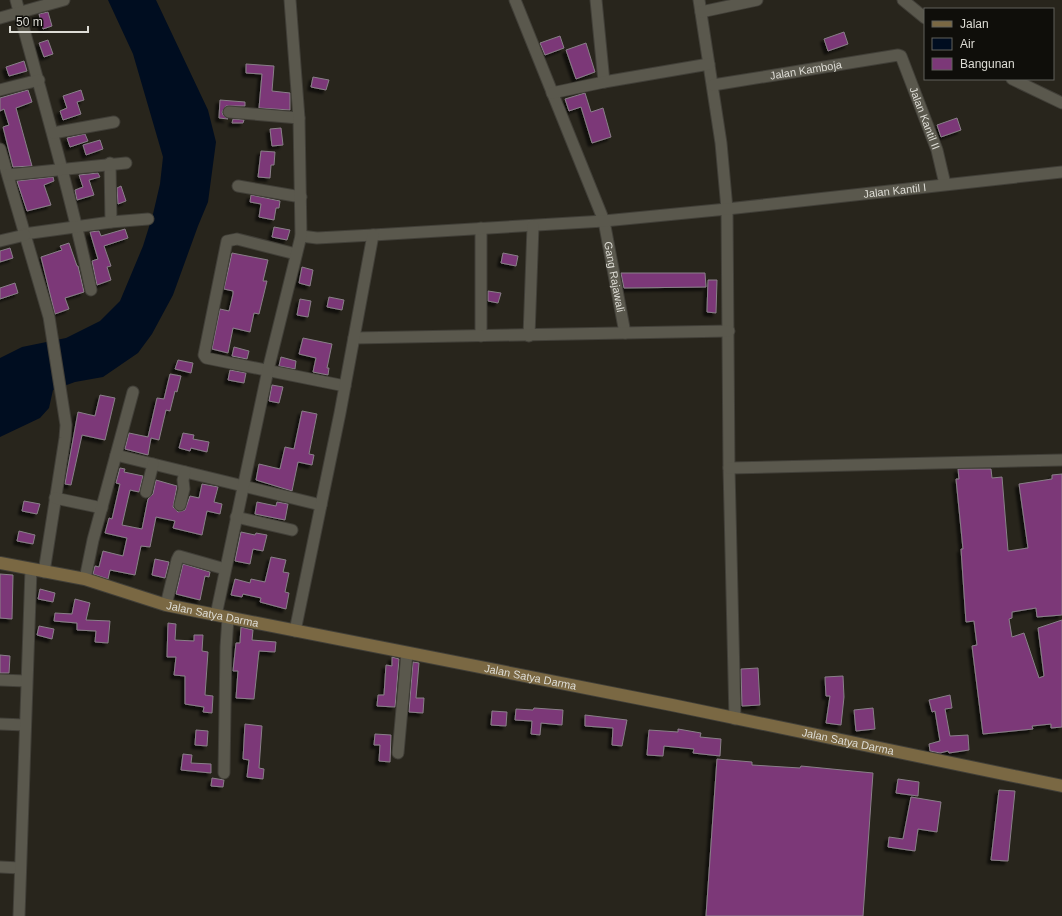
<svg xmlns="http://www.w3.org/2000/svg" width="1062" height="916" font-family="Arial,sans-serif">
<defs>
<filter id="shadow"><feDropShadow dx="-3.5" dy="3.5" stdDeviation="1" flood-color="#0009"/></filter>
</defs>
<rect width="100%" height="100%" fill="#28251c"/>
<path fill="#000d20" d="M 108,0 L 156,0 L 208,110 L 216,142 L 208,202 L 198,226 L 173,295 L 152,334 L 138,353 L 103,377 L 75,382 L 53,390 L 49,408 L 40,418 L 0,437 L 0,358 L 22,347 L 66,338 L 100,321 L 120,301 L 143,246 L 153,214 L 160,184 L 163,157 L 133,54 Z"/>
<path fill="#7c3878" stroke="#897f88" filter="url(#shadow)" d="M 48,12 L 52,26 L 43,29 L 39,14 Z
M 844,32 L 848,44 L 828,51 L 824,39 Z
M 560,36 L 564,48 L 545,55 L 540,43 Z
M 48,40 L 53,54 L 44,57 L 39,43 Z
M 586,43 L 595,72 L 576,79 L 566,50 Z
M 24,61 L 27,71 L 9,76 L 6,67 Z
M 246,64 L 274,66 L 272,91 L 290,93 L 290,110 L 259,108 L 262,74 L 246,73 Z
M 313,77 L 329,80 L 326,90 L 311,87 Z
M 28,90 L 32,102 L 16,108 L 32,166 L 13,167 L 3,127 L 9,125 L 4,109 L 0,111 L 0,98 Z
M 81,90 L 84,100 L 77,102 L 81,114 L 63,120 L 60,111 L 67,108 L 63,96 Z
M 585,93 L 591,112 L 603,108 L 611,137 L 592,143 L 581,107 L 569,111 L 565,99 Z
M 220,100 L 245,102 L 245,106 L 226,106 L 222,112 L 223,115 L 228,119 L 219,118 Z
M 957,118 L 961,130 L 941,137 L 937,125 Z
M 233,119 L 244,120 L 243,123 L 232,123 Z
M 281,128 L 283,145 L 272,146 L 270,129 Z
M 85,134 L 88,141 L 70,147 L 67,138 Z
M 100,140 L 103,149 L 86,155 L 83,145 Z
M 261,151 L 275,152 L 274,165 L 271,165 L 270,178 L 258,177 Z
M 98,173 L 100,177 L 89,180 L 94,195 L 77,200 L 75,190 L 83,187 L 79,175 Z
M 53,177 L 54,181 L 44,185 L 51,205 L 27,211 L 17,181 Z
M 121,186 L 126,201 L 118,204 L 117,188 Z
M 251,195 L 280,201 L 279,208 L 276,208 L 274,220 L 259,217 L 261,204 L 250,202 Z
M 274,227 L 290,230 L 287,240 L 272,237 Z
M 125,229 L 128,238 L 104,246 L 111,266 L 107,267 L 111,280 L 97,285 L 92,261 L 98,259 L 90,232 L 99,231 L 101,236 Z
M 69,243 L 77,266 L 78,266 L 84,292 L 65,298 L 69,309 L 55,314 L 41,257 L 62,250 L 60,246 Z
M 10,248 L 13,258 L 0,262 L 0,251 Z
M 232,253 L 268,260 L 263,281 L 267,281 L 259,314 L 254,313 L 250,332 L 233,328 L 228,353 L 212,349 L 220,309 L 229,311 L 233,294 L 233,291 L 224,289 Z
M 503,253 L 518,256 L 516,266 L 501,263 Z
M 302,267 L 313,270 L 310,286 L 299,283 Z
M 621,273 L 705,273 L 706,287 L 624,288 Z
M 708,280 L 717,280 L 716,313 L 707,312 Z
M 15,283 L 18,293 L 0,299 L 0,288 Z
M 488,291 L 501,293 L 498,303 L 488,301 Z
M 329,297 L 344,300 L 342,310 L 327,307 Z
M 300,299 L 311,301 L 308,317 L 297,315 Z
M 303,338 L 332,344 L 327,368 L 329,368 L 328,375 L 313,372 L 316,358 L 299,354 Z
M 234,347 L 249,351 L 247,359 L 232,356 Z
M 281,357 L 296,361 L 295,369 L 279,366 Z
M 178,360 L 193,363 L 191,373 L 175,369 Z
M 230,370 L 246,373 L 244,383 L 228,380 Z
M 170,374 L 181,376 L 177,392 L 175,391 L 170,411 L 166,410 L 159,440 L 151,438 L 148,455 L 125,449 L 129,433 L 148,437 L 157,398 L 164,399 Z
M 272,385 L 283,387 L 279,403 L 269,401 Z
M 100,395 L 115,398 L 105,440 L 82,435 L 71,485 L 65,484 L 78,412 L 95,416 Z
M 302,411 L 317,414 L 309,454 L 314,455 L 312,465 L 298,462 L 292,491 L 256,480 L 259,464 L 280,469 L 285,447 L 294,449 Z
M 183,433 L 194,435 L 193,439 L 209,442 L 207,452 L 191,448 L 190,451 L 179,448 Z
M 120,468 L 125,469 L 124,472 L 143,476 L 139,492 L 130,490 L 122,525 L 142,529 L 148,499 L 153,494 L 156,480 L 177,486 L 173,507 L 178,512 L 185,510 L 190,496 L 199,498 L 202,484 L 218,487 L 214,502 L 222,504 L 220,514 L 207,511 L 202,535 L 173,528 L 175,521 L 156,517 L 150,547 L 141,546 L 135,575 L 110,570 L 108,579 L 93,574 L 95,566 L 99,567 L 103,551 L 123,556 L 127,538 L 105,533 L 109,518 L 112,519 L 120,484 L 116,483 Z
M 958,469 L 991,469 L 992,478 L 1002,477 L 1008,551 L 1028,548 L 1019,484 L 1052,479 L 1052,475 L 1062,474 L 1062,615 L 1037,617 L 1036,608 L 1012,612 L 1012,618 L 1009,619 L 1012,637 L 1024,633 L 1039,678 L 1044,676 L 1038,628 L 1062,620 L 1062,727 L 1051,728 L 1051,724 L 1032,726 L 1033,729 L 983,734 L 972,646 L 977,645 L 974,621 L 966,622 L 961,549 L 963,549 L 956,479 L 959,479 Z
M 24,501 L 40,504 L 37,514 L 22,511 Z
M 257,502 L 276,506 L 277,502 L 288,504 L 285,520 L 255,514 Z
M 19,531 L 35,535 L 33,544 L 17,541 Z
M 241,532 L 255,535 L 256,533 L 267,535 L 263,551 L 253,549 L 250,564 L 235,561 Z
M 271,557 L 286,560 L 283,572 L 289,573 L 285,592 L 289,593 L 286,609 L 260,602 L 261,598 L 243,594 L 242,597 L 231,595 L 235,579 L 250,583 L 251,579 L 265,582 Z
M 155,559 L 169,562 L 165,578 L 152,575 Z
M 183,564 L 210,572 L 209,577 L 205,576 L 200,600 L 176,594 Z
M 0,574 L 13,575 L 12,619 L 0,618 Z
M 40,589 L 55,593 L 53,602 L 38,599 Z
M 75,599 L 90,603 L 86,620 L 110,621 L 108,643 L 95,642 L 96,631 L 77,630 L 77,623 L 54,621 L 55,613 L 72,614 Z
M 168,623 L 176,624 L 175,640 L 194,641 L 194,635 L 203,635 L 202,651 L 208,652 L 205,695 L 213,696 L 212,713 L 203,712 L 204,707 L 185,704 L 185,676 L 174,675 L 176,657 L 167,657 Z
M 39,626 L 54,629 L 52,639 L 37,635 Z
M 241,627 L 253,630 L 252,640 L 276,642 L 275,652 L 259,651 L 254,699 L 236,698 L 238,671 L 233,671 L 236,643 L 240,643 Z
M 0,655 L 10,656 L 9,673 L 0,673 Z
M 392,657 L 399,659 L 395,707 L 377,706 L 378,695 L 384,695 L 386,665 L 392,666 Z
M 413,662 L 419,663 L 416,698 L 424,698 L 423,713 L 409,712 Z
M 758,668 L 760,705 L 742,706 L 741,669 Z
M 843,676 L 844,697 L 841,725 L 826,723 L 830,696 L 826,696 L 825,677 Z
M 950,695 L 952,708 L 945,709 L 950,736 L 968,735 L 969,750 L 949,753 L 948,751 L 940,753 L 930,751 L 929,744 L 940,741 L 935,711 L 932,712 L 929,700 Z
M 534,708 L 563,710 L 562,725 L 541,723 L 540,735 L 531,734 L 532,721 L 515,720 L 516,709 L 533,710 Z
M 873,708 L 875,729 L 856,731 L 854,710 Z
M 492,711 L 507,712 L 506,726 L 491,725 Z
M 585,715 L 627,720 L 622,746 L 612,745 L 613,728 L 585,726 Z
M 245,724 L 262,726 L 259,768 L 264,769 L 263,779 L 247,777 L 249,760 L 243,759 Z
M 678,729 L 701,733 L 700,737 L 721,739 L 720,756 L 693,753 L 694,749 L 664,746 L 663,756 L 647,755 L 649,730 L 678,732 Z
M 196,730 L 208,731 L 207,746 L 195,745 Z
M 375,734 L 391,735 L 390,762 L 379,761 L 380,745 L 374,745 Z
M 183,754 L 192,755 L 191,763 L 211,764 L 211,773 L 181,770 Z
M 717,759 L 752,762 L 752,765 L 800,768 L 801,766 L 873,773 L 863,916 L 706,916 Z
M 212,778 L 224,780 L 223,787 L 211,786 Z
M 898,779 L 919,782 L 918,796 L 896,793 Z
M 999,790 L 1015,791 L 1008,861 L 991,860 Z
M 911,797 L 941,802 L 937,832 L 918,829 L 915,851 L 888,847 L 889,837 L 903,839 Z"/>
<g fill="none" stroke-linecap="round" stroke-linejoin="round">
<g stroke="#413f38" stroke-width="13">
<g id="minor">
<path d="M 16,0 C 42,97 70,192 91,290"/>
<path id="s1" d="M 515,0 L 604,221 L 625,333"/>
<path d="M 596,0 L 604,82"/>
<path d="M 699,0 L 721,143 L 727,209 L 729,468 L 735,719"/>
<path d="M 903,0 L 925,18"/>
<path d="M 701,12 L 757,0"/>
<path d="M 0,18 L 64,0"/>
<path d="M 1012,79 L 1062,103"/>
<path id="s2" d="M 713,85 L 898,55 L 901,56 L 937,150 L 945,184"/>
<path d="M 0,90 L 39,80"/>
<path d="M 552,93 L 604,82 L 709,64"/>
<path d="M 229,112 L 299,118"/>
<path d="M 53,133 L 114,122"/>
<path d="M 0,149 L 49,317 L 66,425 L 65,438 L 44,572"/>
<path d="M 110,163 L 111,222"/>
<path d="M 8,175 L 126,163"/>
<path d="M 238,186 L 301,197"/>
<path d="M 481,228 L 481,336"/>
<path d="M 24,234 L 111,222 L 148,219"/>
<path id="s3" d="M 301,236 L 317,238 L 373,235 L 604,221 L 727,209 L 1062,172"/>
<path d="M 0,241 L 25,235"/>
<path d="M 296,254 L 237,239 L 227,241 L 204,355 L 206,358 L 345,386"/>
<path d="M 529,336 L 533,226"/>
<path d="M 354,338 L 729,331"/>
<path d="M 116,455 L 321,505"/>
<path d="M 729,468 L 1062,460"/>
<path d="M 146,492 L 153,464"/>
<path d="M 55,498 L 102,508"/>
<path d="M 180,505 L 184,489 L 183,480 L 185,472"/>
<path d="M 236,517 L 292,530"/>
<path d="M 85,579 L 93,540 L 133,392"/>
<path d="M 166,605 L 177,560 L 179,556 L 225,569"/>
<path d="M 216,615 L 268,370 L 301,236 L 299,118 L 290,0"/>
<path d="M 295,631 L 340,413 L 373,235"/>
<path d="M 0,680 L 26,681"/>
<path d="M 0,724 L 25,725"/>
<path d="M 398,753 L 407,653"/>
<path d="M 224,773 L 226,647 L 228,618"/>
<path d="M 0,867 L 20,868"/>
<path d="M 19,916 L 31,569"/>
</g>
</g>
<g stroke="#413f38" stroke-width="14">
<g id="secondary">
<path id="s4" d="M 0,563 L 85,579 L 166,605 L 672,705 L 1062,786"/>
</g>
</g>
<use href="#minor" stroke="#5a584d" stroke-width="11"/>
<use href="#secondary" stroke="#7a6843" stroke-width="12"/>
</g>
<g text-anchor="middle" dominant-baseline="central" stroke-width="3" stroke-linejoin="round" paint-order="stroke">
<g font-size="11" fill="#dddcd5" stroke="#0f0e0a">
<text stroke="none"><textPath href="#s2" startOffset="94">Jalan Kamboja</textPath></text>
<text stroke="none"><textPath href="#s2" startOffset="257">Jalan Kantil II</textPath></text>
<text stroke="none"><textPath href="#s3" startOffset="596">Jalan Kantil I</textPath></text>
<text stroke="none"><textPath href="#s1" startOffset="295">Gang Rajawali</textPath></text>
<text stroke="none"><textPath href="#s4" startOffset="219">Jalan Satya Darma</textPath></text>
<text stroke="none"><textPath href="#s4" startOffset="543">Jalan Satya Darma</textPath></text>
<text stroke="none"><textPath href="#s4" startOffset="867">Jalan Satya Darma</textPath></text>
</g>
</g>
<rect x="924" y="8" width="130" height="72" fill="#0f0e0a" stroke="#61605b"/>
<rect x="932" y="21" width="20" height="6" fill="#7a6843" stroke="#61605b"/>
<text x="960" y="28" font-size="12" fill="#dddcd5">Jalan</text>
<rect x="932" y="38" width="20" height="12" fill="#000d20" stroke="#61605b"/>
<text x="960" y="48" font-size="12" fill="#dddcd5">Air</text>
<rect x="932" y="58" width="20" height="12" fill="#7c3878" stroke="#61605b"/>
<text x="960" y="68" font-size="12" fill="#dddcd5">Bangunan</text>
<path d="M10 26v6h78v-6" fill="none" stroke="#dddcd5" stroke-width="2"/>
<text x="16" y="26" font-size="12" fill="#dddcd5" stroke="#0f0e0a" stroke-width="3" paint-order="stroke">50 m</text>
</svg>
